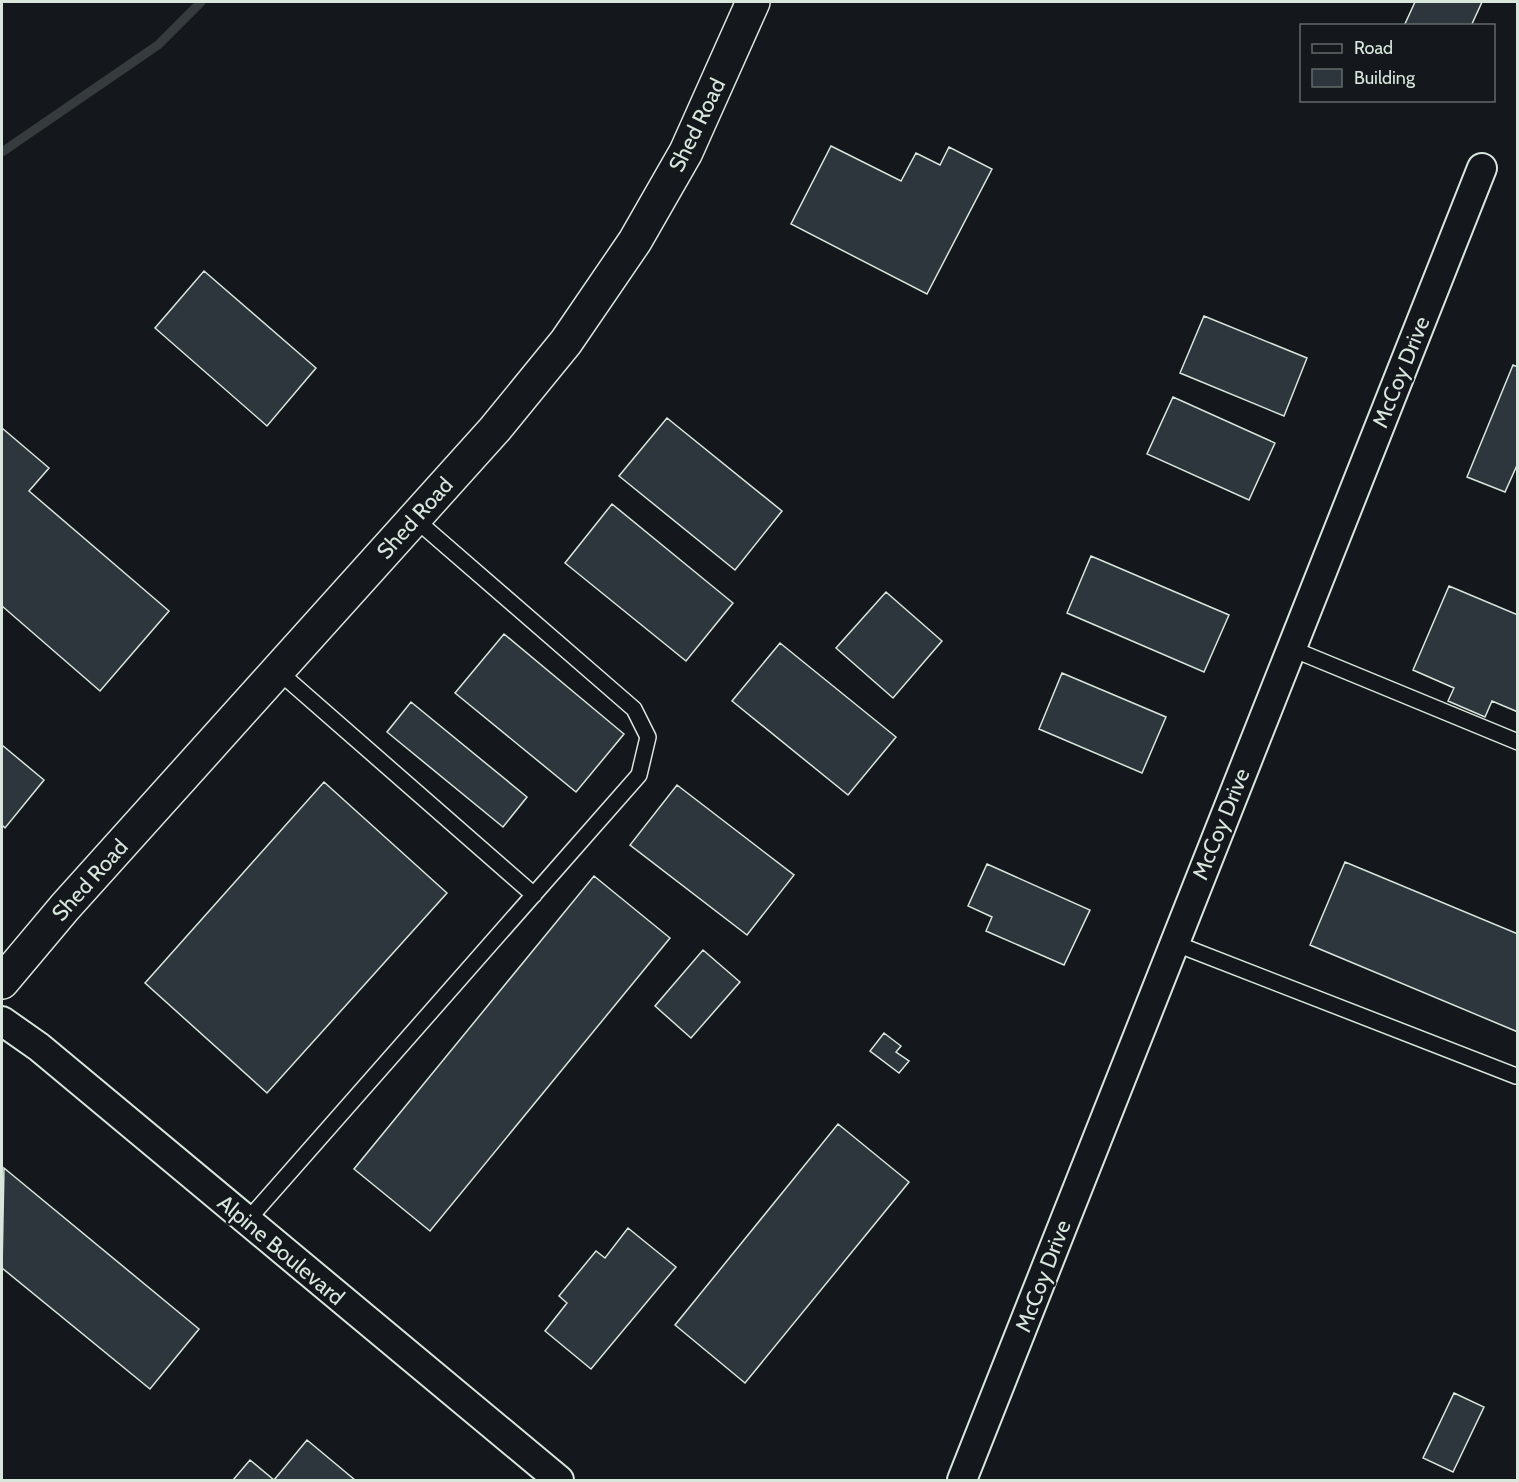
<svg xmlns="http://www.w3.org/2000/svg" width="1519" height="1482" font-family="Cabin,sans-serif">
<rect width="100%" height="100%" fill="#14181c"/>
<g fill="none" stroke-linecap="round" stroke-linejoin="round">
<path stroke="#363b3e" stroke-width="9" d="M 2,152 L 158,45 L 201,2"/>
</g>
<path fill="#2c363c" stroke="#d8e6dc" stroke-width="1.5" d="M 1415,2 L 1482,2 L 1471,26 L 1404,26 Z
M 831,146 L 901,181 L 916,153 L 940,165 L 949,147 L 992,169 L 927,294 L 791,224 Z
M 204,271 L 316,368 L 267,426 L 155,328 Z
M 1204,316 L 1307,358 L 1284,416 L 1180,373 Z
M 1513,365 L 1518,367 L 1518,463 L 1505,492 L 1467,477 Z
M 1173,397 L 1275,443 L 1249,500 L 1147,454 Z
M 667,418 L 782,511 L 735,570 L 619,476 Z
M 2,428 L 49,468 L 29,491 L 169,611 L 100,691 L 2,606 Z
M 612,504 L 733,603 L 686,661 L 565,563 Z
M 1091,556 L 1229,615 L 1204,672 L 1067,613 Z
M 1449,586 L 1518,615 L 1518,712 L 1492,701 L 1485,717 L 1448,701 L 1454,688 L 1413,670 Z
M 886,592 L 942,641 L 893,698 L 836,648 Z
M 504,634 L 624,734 L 576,792 L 455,693 Z
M 780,643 L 896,737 L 848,795 L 732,701 Z
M 1062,673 L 1166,717 L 1142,773 L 1039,729 Z
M 411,702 L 527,797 L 503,827 L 387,732 Z
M 2,745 L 44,780 L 5,828 L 2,825 Z
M 324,782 L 447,893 L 267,1093 L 145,983 Z
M 677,785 L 794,875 L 747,935 L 630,845 Z
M 1345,862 L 1518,934 L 1518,1032 L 1310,945 Z
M 987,864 L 1090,910 L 1064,965 L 986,931 L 992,917 L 968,906 Z
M 594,876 L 670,938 L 430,1231 L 354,1169 Z
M 703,950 L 740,982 L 691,1038 L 655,1006 Z
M 884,1033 L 901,1046 L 896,1052 L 909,1061 L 899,1073 L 870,1051 Z
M 838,1124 L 909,1182 L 745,1383 L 675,1325 Z
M 4,1168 L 199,1329 L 150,1389 L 2,1268 Z
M 628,1228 L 676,1267 L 591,1369 L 545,1331 L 567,1303 L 559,1296 L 596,1251 L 605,1258 Z
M 1454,1393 L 1484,1407 L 1453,1472 L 1423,1458 Z
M 307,1440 L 355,1480 L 233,1480 L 250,1460 L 274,1480 Z"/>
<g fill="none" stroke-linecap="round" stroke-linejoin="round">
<g stroke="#d8e6dc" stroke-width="18">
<path id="service" d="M 1290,648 L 1518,742
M 278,671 L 534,895
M 1174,943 L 1516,1076
M 246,1222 L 639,775 L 648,737 L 634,709 L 415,519"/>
</g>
<g stroke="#d8e6dc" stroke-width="32">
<path id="minor" d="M 2,1021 L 39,1047 L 559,1480
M 962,1480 L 1482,168"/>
</g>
<g stroke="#d8e6dc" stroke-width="36">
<path id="tertiary" d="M 2,982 L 65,907 L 495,429 L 566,342 L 635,241 L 686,152 L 753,2"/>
</g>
<use href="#service" stroke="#14181c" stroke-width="15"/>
<use href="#minor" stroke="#14181c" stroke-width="28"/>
<use href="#tertiary" stroke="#14181c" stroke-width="33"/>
</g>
<g text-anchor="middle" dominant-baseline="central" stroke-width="4.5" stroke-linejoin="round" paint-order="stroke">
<g font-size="22" fill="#d8e6dc" stroke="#14181c">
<text transform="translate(697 125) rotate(-64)">Shed Road</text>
<text transform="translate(1401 372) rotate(-68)">McCoy Drive</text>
<text transform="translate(415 518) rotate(-48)">Shed Road</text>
<text transform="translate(1221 824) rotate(-68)">McCoy Drive</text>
<text transform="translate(90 880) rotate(-48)">Shed Road</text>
<text transform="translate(281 1250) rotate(40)">Alpine Boulevard</text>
<text transform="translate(1043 1276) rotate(-69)">McCoy Drive</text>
</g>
</g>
<rect width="1519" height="1482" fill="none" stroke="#d8e6dc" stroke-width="6"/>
<rect x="1300" y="24" width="195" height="78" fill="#14181c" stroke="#626a69" stroke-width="1.5"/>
<rect x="1312" y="44" width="30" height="9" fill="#14181c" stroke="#626a69" stroke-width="1.5"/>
<text x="1354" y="54" font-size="18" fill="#d8e6dc">Road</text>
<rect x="1312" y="69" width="30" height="18" fill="#2c363c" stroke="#626a69" stroke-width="1.5"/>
<text x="1354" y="84" font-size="18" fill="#d8e6dc">Building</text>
</svg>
